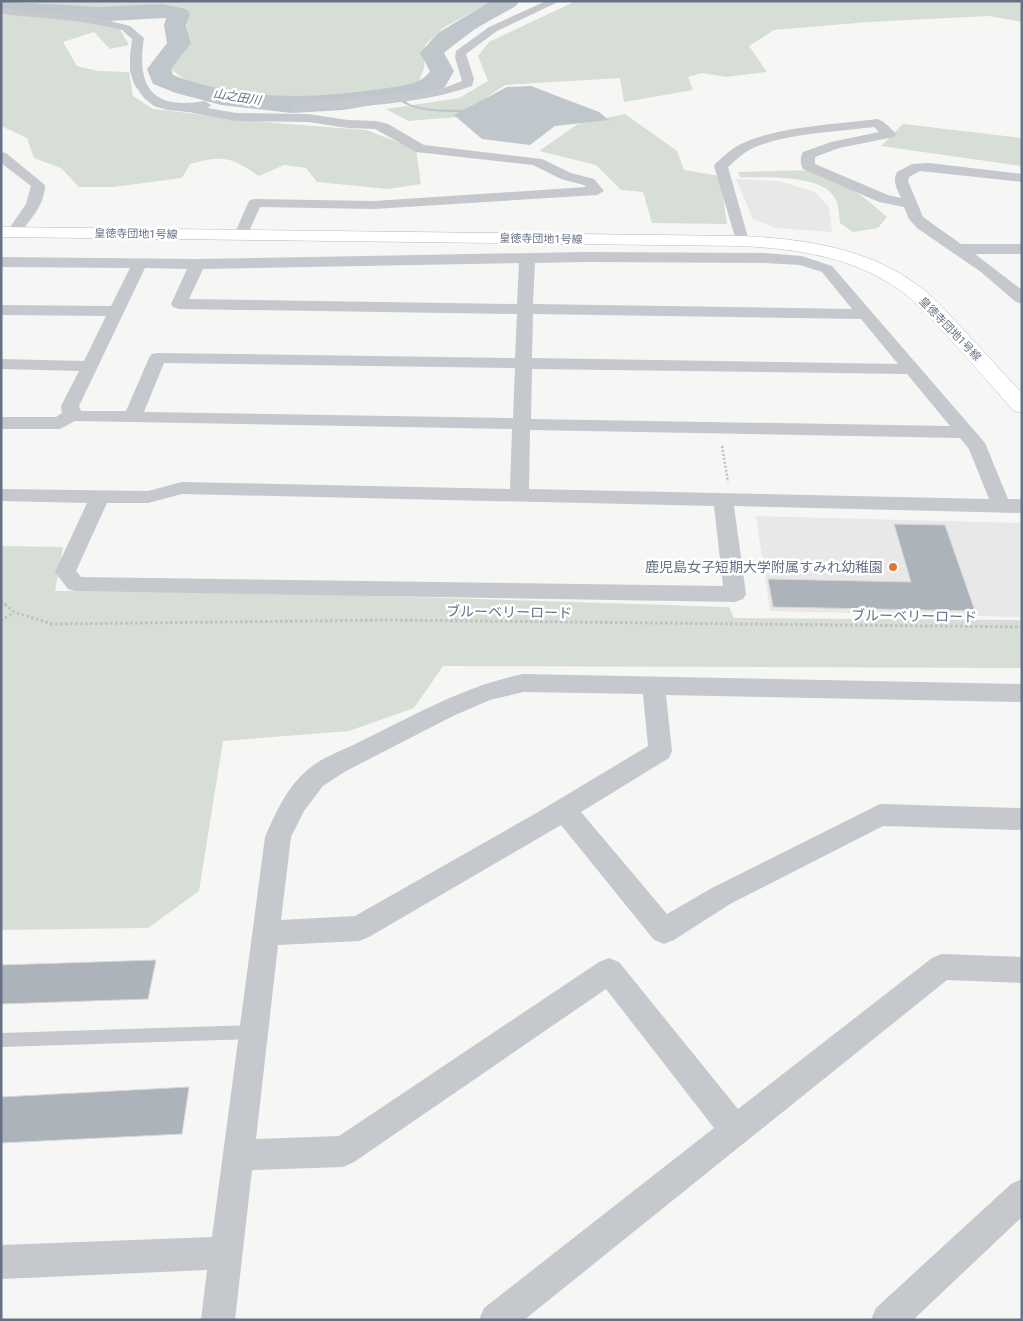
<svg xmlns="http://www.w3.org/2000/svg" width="1023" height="1321" font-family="Roboto,'Noto Sans JP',sans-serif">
<rect width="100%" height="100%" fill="#f6f7f4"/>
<path fill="#e7e8e7" d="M 736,179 L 779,181 L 815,192 L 829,207 L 832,232 L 775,228 L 753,219 Z
M 756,516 L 1022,523 L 1022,617 L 770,611 Z"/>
<path fill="#d7ded5" d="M 14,1 L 492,1 L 443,28 L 425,45 L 424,68 L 418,84 L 382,91 L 290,100 L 225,93 L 189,82 L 170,69 L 191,42 L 187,26 L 188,9 L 160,4 L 111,10 Z
M 576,1 L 1022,1 L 1022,22 L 989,16 L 869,22 L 774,30 L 749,46 L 767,72 L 726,77 L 702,73 L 688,77 L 693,90 L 624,102 L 620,78 L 505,85 L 458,117 L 408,121 L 386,109 L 459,98 L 488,81 L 478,56 L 489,42 Z
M 1,14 L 42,16 L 119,28 L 129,45 L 110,49 L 94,32 L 63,42 L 77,66 L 98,71 L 129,72 L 133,96 L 153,109 L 276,123 L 366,130 L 416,149 L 421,184 L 388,189 L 317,182 L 306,168 L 284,165 L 259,176 C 230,157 225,155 190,164 L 182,178 L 113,187 L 79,187 L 61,168 L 34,158 L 27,138 L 1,126 Z
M 625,114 L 677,151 L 684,170 L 720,176 L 727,224 L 652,223 L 643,192 L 621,190 L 596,165 L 539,151 L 578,124 Z
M 903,124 L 1022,138 L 1022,166 L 881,146 Z
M 813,170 C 845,184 861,193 887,217 L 878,228 L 853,232 L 840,223 C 839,216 839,206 836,200 C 824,173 764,178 740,177 L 738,172 Z
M 1,546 L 63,547 L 55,591 L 254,592 L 729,607 L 734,618 L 1022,620 L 1022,668 L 443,666 L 414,708 L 349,731 L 223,741 L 199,891 L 148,928 L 1,930 Z"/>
<path fill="#bfc7cd" d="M 531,86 L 599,112 L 609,120 L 555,126 L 530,145 L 482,139 L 454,115 L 507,87 Z"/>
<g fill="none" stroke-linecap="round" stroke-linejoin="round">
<path fill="#bfc7cd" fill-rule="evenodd" d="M 392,94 C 399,95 405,102 412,105 C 431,111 453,109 472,110 L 474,111 L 472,112 C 444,112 415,114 392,96 Z"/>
<path fill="#bfc7cd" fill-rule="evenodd" d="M 1,1 L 98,7 L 162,4 L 187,9 L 190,14 L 186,25 L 191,43 L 171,69 L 173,75 C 241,101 311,99 381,89 C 397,86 421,86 430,71 L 420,53 L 438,33 L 491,1 L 519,1 L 516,6 L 475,29 L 446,51 L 444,53 L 454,71 L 445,87 L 425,96 L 343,110 L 292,113 L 221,105 L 176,93 L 153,84 L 147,69 L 167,43 L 164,25 L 166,18 L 109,21 L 70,20 L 23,15 L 1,10 Z"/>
</g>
<path fill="#adb3ba" stroke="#d8d9d6" d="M 894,524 L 945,525 L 975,611 L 773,607 L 768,579 L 911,582 Z
M 156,960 L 148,999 L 1,1004 L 1,965 Z
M 189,1087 L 182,1134 L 1,1143 L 1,1097 Z"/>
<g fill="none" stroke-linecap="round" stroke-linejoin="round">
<g stroke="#b7bac0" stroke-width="1">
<path id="secondary" d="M 1,227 L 742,236 C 802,239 865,247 916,284 C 932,295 946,311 960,326 C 980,348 1001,370 1022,393 L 1022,413 L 1014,411 C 992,386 970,361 948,337 C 933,321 919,304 901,291 C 854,257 798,249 742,246 L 1,237 Z"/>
</g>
<path stroke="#bfc0c3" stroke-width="2.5" stroke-dasharray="2 2" stroke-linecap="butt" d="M 722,446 L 728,482
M 1,601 L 6,605"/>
<path stroke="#bfc0c3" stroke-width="3" stroke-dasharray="2.5 2.5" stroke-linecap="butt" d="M 5,604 L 14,612 L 52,624 L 388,620 L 1022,627
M 1,621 L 14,612"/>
<path fill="#c5c8cc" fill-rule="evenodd" d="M 254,1025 L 259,1027 L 261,1032 L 259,1037 L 254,1039 L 1,1047 L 1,1033 Z"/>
<path fill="#c5c8cc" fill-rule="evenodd" d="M 546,1 L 560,1 L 497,31 L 466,54 L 474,79 L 472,86 C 421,105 351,106 296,112 L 290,108 L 296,104 L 422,91 L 444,88 L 462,81 L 455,57 L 456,51 L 489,27 Z
M 1,8 L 74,15 L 110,21 L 130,26 L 144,38 C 136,88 153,110 205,101 L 211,105 L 208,108 L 236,113 L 308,114 L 348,120 L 376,121 L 388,124 L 424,145 L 542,159 L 571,173 L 594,179 L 604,191 L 597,195 L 374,209 L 260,207 L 246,238 L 236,238 L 234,235 L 248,203 L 250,200 L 255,199 L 374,201 L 586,187 L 584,185 L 561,179 L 533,165 L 416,152 L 375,129 L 348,128 L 308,122 L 236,121 L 188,112 L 167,110 L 154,106 L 144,98 L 134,84 L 130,71 L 130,56 L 132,39 L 122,30 L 110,27 L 74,21 L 1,14 Z
M 877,119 C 884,121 891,128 896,134 L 894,137 L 839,148 L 815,157 L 815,164 L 888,195 L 901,198 C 897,189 892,181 897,172 L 912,164 L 929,163 L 1022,174 L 1022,182 L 920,171 L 909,177 L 908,181 L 923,217 L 961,244 L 1022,244 L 1022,254 L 975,254 L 1022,290 L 1022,304 L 1016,302 L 981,272 L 917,228 L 909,219 L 904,207 L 879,202 L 803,169 C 800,164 800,157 803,152 L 831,142 L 879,132 L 874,127 C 836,132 787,133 753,148 C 743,153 736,160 728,167 L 749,241 L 747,244 L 737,244 L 714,166 L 716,163 C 724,156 731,149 741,144 C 774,127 839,124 877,119 Z
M 1,152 L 6,153 L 45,185 C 45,205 29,221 18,236 L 8,236 L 6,233 L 26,204 L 31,186 L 1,163 Z
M 586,252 L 764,253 L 802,256 L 832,266 L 985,443 L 1008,499 L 1022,499 L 1022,513 L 734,506 L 746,594 L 743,599 L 735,602 L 75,591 L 68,589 L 55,572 L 87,503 L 1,501 L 1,489 L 148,491 L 182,482 L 510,489 L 512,429 L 75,421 L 60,429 L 1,429 L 1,417 L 56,417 L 62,413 L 61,406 L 79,371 L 1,369 L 1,359 L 84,361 L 106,316 L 1,315 L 1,305 L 111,306 L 130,268 L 1,267 L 1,257 L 197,259 ZM 586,262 L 764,263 L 800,265 L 822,272 L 852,309 L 533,304 L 535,263 ZM 519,263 L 517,304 L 189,299 L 203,269 ZM 145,268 L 187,269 L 171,304 L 173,307 L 179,309 L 517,314 L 515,358 L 158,353 L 152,354 L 149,358 L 126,411 L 81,411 L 79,406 ZM 533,314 L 861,319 L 898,364 L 532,358 ZM 164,363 L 515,368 L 513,418 L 144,412 ZM 532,369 L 907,374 L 950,426 L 531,419 ZM 530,430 L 960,438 L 969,449 L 989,499 L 529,489 ZM 182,494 L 714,506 L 723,586 L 81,577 L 76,571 L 107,503 L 148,503 Z
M 523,674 L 1022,684 L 1022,702 L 666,695 L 672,751 L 669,758 L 581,812 L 667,914 L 712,888 L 880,804 L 1022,808 L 1022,830 L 883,826 L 730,904 L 674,940 L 664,944 L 654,940 L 561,825 L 369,937 L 359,941 L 278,945 L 256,1139 L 339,1136 L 599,962 L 609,958 L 619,962 L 738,1109 L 932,958 L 942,954 L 1022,957 L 1022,983 L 947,980 L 524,1320 L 479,1320 L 484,1308 L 714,1128 L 606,989 L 354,1162 L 343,1167 L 252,1170 L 235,1320 L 201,1320 L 207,1270 L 1,1279 L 1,1245 L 212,1237 L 265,837 C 275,814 286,789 305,772 C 321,757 342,751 361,741 C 415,715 464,686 523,674 ZM 523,692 L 643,694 L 648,746 L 538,812 L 355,916 L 281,920 L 291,837 L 304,811 L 323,786 L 346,771 L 453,716 L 490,700 Z
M 1022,1179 L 1022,1217 L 913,1320 L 871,1320 L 876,1308 L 1011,1184 Z"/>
<use href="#secondary" fill="#fff" fill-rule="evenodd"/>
</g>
<circle fill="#e37728" stroke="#fff" stroke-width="2" cx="893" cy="567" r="5"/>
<g text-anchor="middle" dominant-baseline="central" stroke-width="5" stroke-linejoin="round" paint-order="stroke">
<g font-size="11" fill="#667185" stroke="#fff">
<text transform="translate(136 234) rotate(1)">皇徳寺団地1号線</text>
<text transform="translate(541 239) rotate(1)">皇徳寺団地1号線</text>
<text transform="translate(950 329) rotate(46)">皇徳寺団地1号線</text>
</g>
<g font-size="12" font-style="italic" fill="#627381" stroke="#fff">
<text transform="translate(237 97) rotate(9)">山之田川</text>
</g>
<g font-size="14" fill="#667185" stroke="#fff" text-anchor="end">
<text x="883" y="567">鹿児島女子短期大学附属すみれ幼稚園</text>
</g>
<g font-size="14" fill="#667185" stroke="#fff">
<text transform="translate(509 612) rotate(1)">ブルーベリーロード</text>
<text transform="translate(914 616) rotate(1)">ブルーベリーロード</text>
</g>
</g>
<rect width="1023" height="1321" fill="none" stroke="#667185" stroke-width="5"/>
</svg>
